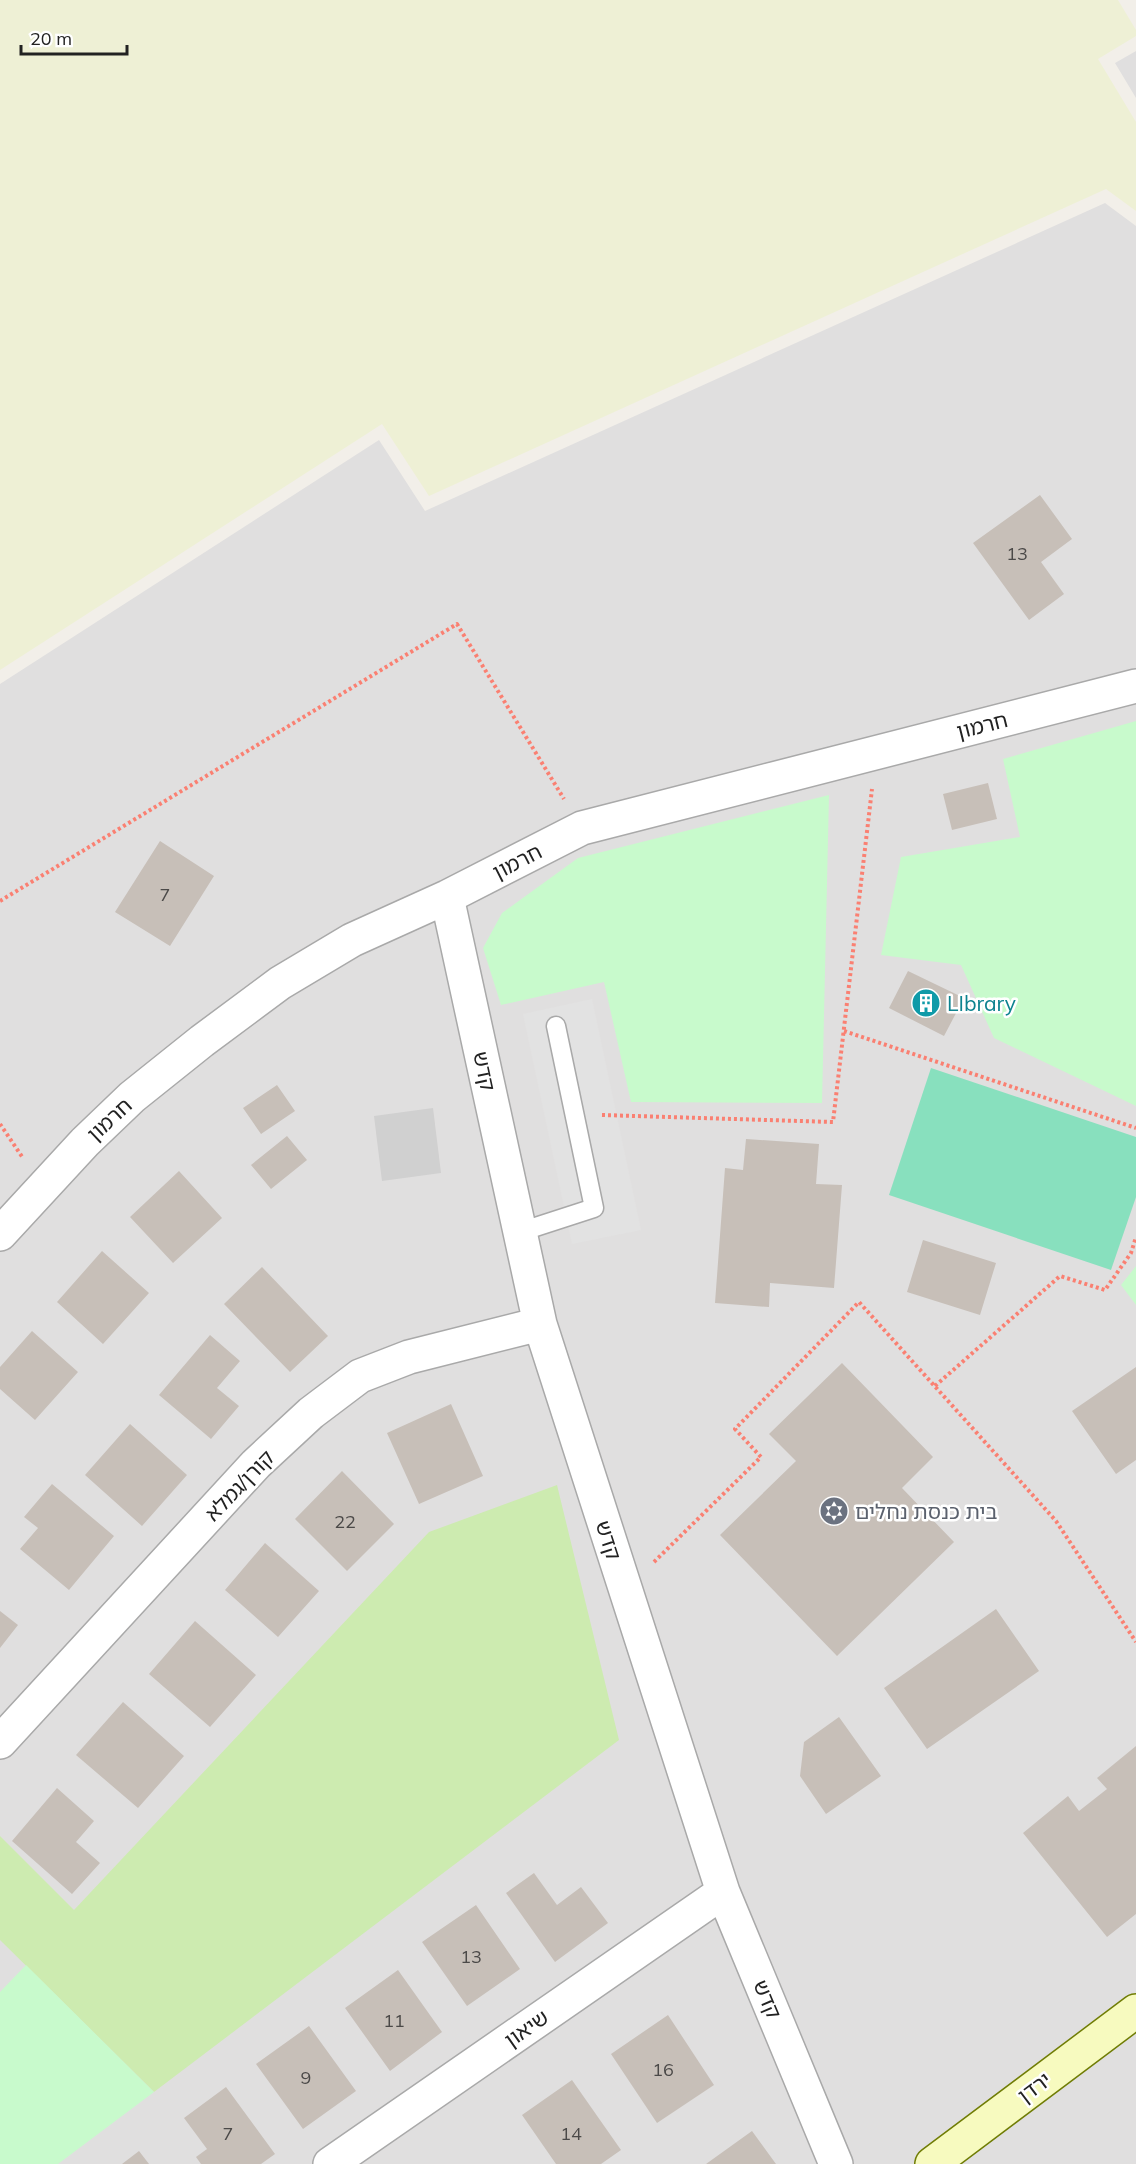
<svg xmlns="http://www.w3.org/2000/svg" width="1136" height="2164" font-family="Mulish,'Noto Sans Hebrew',sans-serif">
<rect width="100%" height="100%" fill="#f2efe9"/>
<path fill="#e0dfdf" d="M 1136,51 L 1136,98 L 1115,63 Z
M 1105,203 L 1136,226 L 1136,2164 L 0,2164 L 0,684 L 379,440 L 425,511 Z"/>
<path fill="#d0d0d0" d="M 433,1108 L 441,1173 L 382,1181 L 374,1116 Z"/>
<path fill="#eef0d5" d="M 0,0 L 1118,0 L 1136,30 L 1136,36 L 1098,59 L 1136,122 L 1136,211 L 1106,189 L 429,496 L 382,424 L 0,670 Z"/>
<path fill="#cdebb0" d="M 557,1485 L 619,1740 L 154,2092 L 0,1940 L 0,1836 L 74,1910 L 429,1532 Z"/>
<path fill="#c8facc" d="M 1136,721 L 1136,1106 L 994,1038 L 961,965 L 881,955 L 901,857 L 1020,837 L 1003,759 Z
M 829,795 L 822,1103 L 631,1102 L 604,982 L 501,1005 L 483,948 L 502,913 L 578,858 Z
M 1136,1266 L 1136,1305 L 1121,1285 Z
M 26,1965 L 154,2092 L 58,2164 L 0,2164 L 0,1992 Z"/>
<path fill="#88e0be" d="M 931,1068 L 1136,1137 L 1136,1197 L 1111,1270 L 889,1195 Z"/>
<path fill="#e2e2e2" d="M 592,999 L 641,1230 L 572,1244 L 523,1014 Z"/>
<path fill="#c7bfb8" d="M 1040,495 L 1072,539 L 1041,562 L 1064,594 L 1029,620 L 973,543 Z
M 988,783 L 997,819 L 952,830 L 943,794 Z
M 160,841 L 214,876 L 170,946 L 115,912 Z
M 908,971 L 964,998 L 944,1036 L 889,1008 Z
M 277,1085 L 295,1111 L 261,1134 L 243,1108 Z
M 287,1136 L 307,1160 L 271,1189 L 251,1165 Z
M 746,1139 L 819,1144 L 816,1184 L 842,1185 L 834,1288 L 770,1283 L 769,1307 L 715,1303 L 725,1168 L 743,1170 Z
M 179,1171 L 222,1218 L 173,1263 L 130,1217 Z
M 923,1240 L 996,1263 L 980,1315 L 907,1292 Z
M 102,1251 L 149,1293 L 103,1344 L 57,1302 Z
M 262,1267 L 328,1336 L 290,1372 L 224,1304 Z
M 32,1331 L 78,1372 L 35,1420 L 0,1389 L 0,1367 Z
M 210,1335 L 240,1361 L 217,1388 L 239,1406 L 211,1439 L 159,1395 Z
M 842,1363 L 933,1457 L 902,1488 L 954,1542 L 837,1656 L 720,1535 L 796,1461 L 769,1434 Z
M 1136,1367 L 1136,1460 L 1116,1474 L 1072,1411 Z
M 451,1404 L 483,1476 L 419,1504 L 387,1433 Z
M 130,1424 L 187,1475 L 142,1526 L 85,1475 Z
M 342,1471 L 394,1524 L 347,1571 L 295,1519 Z
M 52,1484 L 114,1536 L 69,1590 L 20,1549 L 38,1528 L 24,1517 Z
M 265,1543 L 319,1591 L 278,1637 L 225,1590 Z
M 996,1609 L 1039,1671 L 927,1749 L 884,1688 Z
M 0,1611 L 18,1625 L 0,1648 Z
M 195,1621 L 256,1675 L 210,1727 L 149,1674 Z
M 123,1702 L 184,1756 L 138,1808 L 76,1755 Z
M 839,1717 L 881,1776 L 826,1814 L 800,1776 L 804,1742 Z
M 1136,1746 L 1136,1914 L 1107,1937 L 1023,1833 L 1068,1796 L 1079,1811 L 1107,1789 L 1097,1778 Z
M 57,1788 L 94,1821 L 76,1842 L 100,1863 L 72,1894 L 12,1841 Z
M 534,1873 L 557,1905 L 581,1887 L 608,1923 L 555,1962 L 506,1893 Z
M 476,1905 L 520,1969 L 467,2006 L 422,1942 Z
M 398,1970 L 442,2032 L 390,2071 L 345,2008 Z
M 668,2015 L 714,2085 L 657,2123 L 611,2054 Z
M 309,2026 L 356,2091 L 303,2129 L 256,2064 Z
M 572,2080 L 621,2150 L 601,2164 L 556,2164 L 522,2115 Z
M 226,2087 L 275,2154 L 261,2164 L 201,2164 L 196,2157 L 207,2149 L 184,2118 Z
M 752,2131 L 776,2164 L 706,2164 Z
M 139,2151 L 149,2164 L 122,2164 Z"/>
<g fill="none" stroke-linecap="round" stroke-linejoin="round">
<g stroke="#a9a9a9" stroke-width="21">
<path id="lane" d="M 520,1232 L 594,1208 L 556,1026"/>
</g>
<g stroke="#a9a9a9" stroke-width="36">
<path id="street" d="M 447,897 L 540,1324 L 723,1892 L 836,2164
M 0,1234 L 85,1142 L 132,1097 L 202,1041 L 280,983 L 352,940 L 447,897 L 582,828 L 1136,686
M 0,1742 L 256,1464 L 311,1413 L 360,1376 L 409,1357 L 540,1324
M 330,2164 L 723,1892"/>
</g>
<g stroke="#707d05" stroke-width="36">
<path id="secondary" d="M 932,2164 L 1136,2011"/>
</g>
<path stroke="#fa8072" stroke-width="4" stroke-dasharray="3 3" stroke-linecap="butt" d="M 0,901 L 457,624 L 564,799
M 844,1031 L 1136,1128
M 602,1115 L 833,1122 L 872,789
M 0,1124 L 23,1158
M 935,1386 L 1060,1276 L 1105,1290 L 1131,1253 L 1136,1237
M 654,1562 L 761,1457 L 735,1429 L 859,1302 L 1056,1521 L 1136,1642"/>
<use href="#lane" stroke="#fff" stroke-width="18"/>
<use href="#street" stroke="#fff" stroke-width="33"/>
<use href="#secondary" stroke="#f7fabf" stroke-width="33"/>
</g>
<defs>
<g id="building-disc" transform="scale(1.5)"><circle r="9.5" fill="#0f9aa8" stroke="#fff"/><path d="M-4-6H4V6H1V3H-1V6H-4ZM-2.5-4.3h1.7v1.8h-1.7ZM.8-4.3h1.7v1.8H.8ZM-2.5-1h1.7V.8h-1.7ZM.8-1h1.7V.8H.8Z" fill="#fff"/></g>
<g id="synagogue-disc" transform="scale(1.5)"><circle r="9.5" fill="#6b7280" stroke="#fff"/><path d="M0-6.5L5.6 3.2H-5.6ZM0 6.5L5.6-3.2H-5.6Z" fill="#fff"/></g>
</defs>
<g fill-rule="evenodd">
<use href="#building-disc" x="926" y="1003"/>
<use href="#synagogue-disc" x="834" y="1511"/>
</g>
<g text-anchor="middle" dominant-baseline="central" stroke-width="5" stroke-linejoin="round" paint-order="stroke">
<g font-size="18" fill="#4b4948">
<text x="1017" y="553">13</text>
<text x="165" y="894">7</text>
<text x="345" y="1521">22</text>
<text x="471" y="1956">13</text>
<text x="394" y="2020">11</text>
<text x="663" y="2069">16</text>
<text x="306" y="2077">9</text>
<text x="228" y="2133">7</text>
<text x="571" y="2133">14</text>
</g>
<g font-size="21" fill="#222" stroke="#fff">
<text transform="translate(982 725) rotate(-14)">חרמון</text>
<text transform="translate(517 861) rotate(-27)">חרמון</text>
<text transform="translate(485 1071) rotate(78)">קדש</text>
<text transform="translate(109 1119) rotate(-43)">חרמון</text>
<text transform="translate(239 1485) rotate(-46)">קורן/גמלא</text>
<text transform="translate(609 1540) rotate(72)">קדש</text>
<text transform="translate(768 1999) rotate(67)">קדש</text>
<text transform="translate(526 2028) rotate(-35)">שיאון</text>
<text transform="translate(1034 2087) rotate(-37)">ירדן</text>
</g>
<g font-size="21" fill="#0d838f" stroke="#fff" text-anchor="start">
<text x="947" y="1003">LIbrary</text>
</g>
<g font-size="21" fill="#5b616d" stroke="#fff" text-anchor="start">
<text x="855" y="1511">בית כנסת נחלים</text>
</g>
</g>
<path d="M21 45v9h106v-9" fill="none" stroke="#222222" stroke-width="3"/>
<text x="30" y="45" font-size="18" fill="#222222" stroke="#ffffff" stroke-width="4.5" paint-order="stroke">20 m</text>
</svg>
